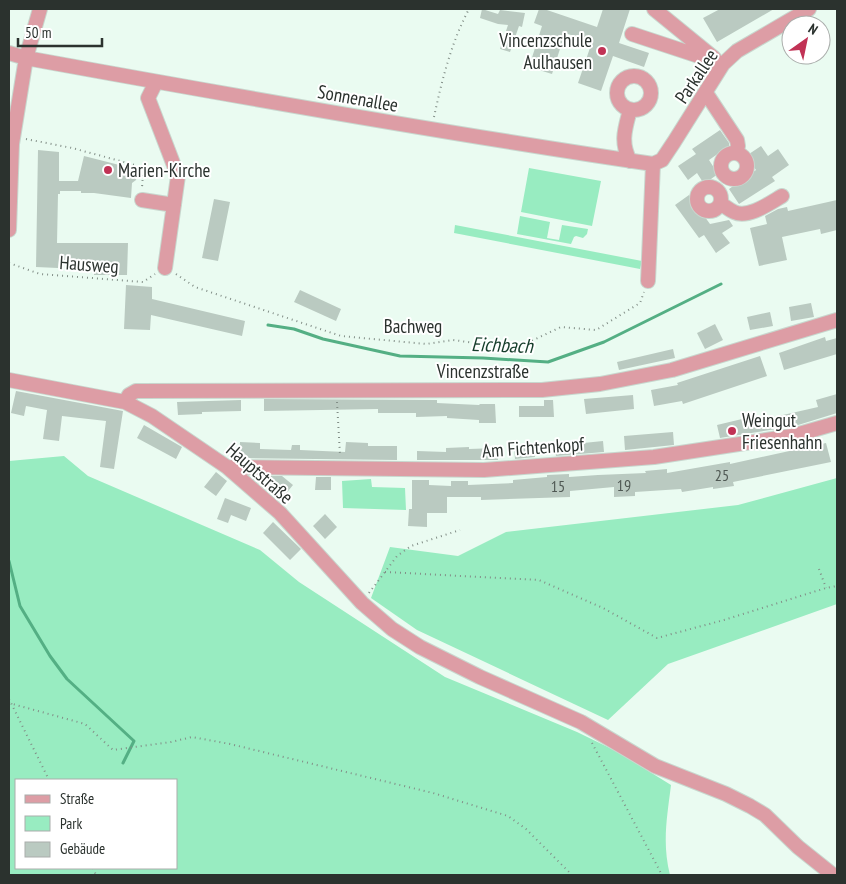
<svg xmlns="http://www.w3.org/2000/svg" width="846" height="884" font-family="'PT Sans Narrow',sans-serif">
<rect width="100%" height="100%" fill="#eafbf1"/>
<path fill="#98ecc1" fill-rule="evenodd" d="M 529,168 L 601,181 L 592,226 L 521,212 Z
M 520,216 L 550,222 L 547,238 L 559,240 L 562,225 L 588,229 L 587,234 L 583,238 L 576,236 L 574,237 L 571,244 L 517,234 Z
M 455,225 L 642,261 L 640,269 L 454,233 Z
M 64,456 L 88,476 L 260,550 L 299,582 L 445,677 L 577,732 L 616,751 L 671,785 C 667,818 662,843 670,875 L 9,875 L 9,461 ZM 16,780 L 176,780 L 176,868 L 16,868 Z
M 837,478 L 837,604 L 668,664 L 608,720 L 417,630 L 371,598 L 390,547 L 458,556 L 506,532 L 738,505 Z
M 371,479 L 372,487 L 405,488 L 406,510 L 343,508 L 342,481 Z"/>
<g fill="none" stroke-linecap="round" stroke-linejoin="round">
<path stroke="#54af84" stroke-width="3" d="M 268,325 L 294,329 L 323,339 L 400,356 L 483,358 L 548,362 L 604,342 L 721,284
M 9,561 L 20,606 L 50,656 L 67,679 L 134,741 L 123,763"/>
</g>
<path fill="#bacac1" d="M 482,9 L 498,14 L 500,10 L 525,13 L 522,27 L 519,26 L 510,52 L 500,49 L 508,25 L 498,24 L 480,18 Z
M 539,9 L 544,9 L 597,27 L 603,9 L 630,9 L 619,43 L 649,53 L 644,67 L 613,56 L 601,91 L 578,83 L 592,42 L 565,33 L 552,74 L 529,67 L 542,26 L 534,23 Z
M 720,9 L 774,9 L 717,42 L 703,18 Z
M 720,130 L 729,143 L 729,146 L 709,160 L 718,174 L 704,184 L 697,173 L 688,180 L 678,166 L 696,154 L 692,149 Z
M 761,146 L 768,156 L 778,149 L 789,165 L 772,177 L 775,181 L 739,204 L 729,189 L 756,170 L 746,156 Z
M 38,150 L 59,152 L 59,181 L 78,181 L 84,156 L 135,169 L 138,173 L 136,180 L 132,183 L 131,198 L 94,193 L 81,193 L 81,191 L 60,191 L 60,194 L 58,194 L 57,243 L 128,243 L 127,275 L 94,275 L 94,261 L 59,260 L 58,268 L 36,267 Z
M 689,195 L 710,224 L 729,220 L 733,226 L 722,233 L 730,243 L 716,253 L 704,235 L 699,238 L 675,205 Z
M 214,199 L 230,202 L 218,261 L 202,258 Z
M 837,200 L 837,230 L 821,234 L 820,229 L 782,237 L 787,260 L 759,266 L 750,228 L 767,224 L 765,216 L 778,209 L 787,207 L 788,211 Z
M 126,285 L 152,287 L 152,299 L 245,321 L 242,336 L 151,315 L 150,330 L 124,329 Z
M 300,290 L 341,309 L 336,321 L 294,302 Z
M 811,303 L 814,317 L 791,321 L 789,307 Z
M 770,312 L 773,326 L 750,330 L 747,317 Z
M 715,324 L 723,340 L 705,349 L 697,333 Z
M 825,337 L 826,341 L 837,338 L 837,354 L 784,370 L 779,353 Z
M 673,349 L 675,358 L 619,370 L 617,362 Z
M 760,356 L 767,376 L 683,404 L 682,401 L 654,406 L 651,390 L 678,385 L 677,383 Z
M 16,391 L 123,411 L 114,469 L 100,467 L 106,421 L 62,416 L 59,441 L 43,439 L 47,410 L 26,406 L 24,416 L 11,413 Z
M 837,394 L 837,413 L 795,426 L 720,438 L 717,425 L 742,419 L 743,424 L 818,407 L 816,400 Z
M 633,395 L 634,409 L 586,414 L 584,399 Z
M 264,399 L 437,400 L 437,403 L 479,405 L 480,404 L 495,404 L 496,423 L 479,423 L 479,420 L 447,418 L 447,416 L 416,417 L 416,413 L 378,413 L 378,409 L 264,411 Z
M 241,400 L 241,411 L 202,412 L 202,414 L 178,415 L 177,402 Z
M 544,400 L 553,400 L 554,417 L 519,417 L 519,406 L 544,406 Z
M 144,425 L 182,447 L 176,459 L 137,438 Z
M 673,432 L 674,445 L 625,450 L 624,436 Z
M 603,441 L 604,452 L 556,456 L 554,446 Z
M 240,442 L 260,443 L 260,449 L 291,450 L 292,445 L 300,445 L 300,450 L 345,452 L 346,442 L 368,443 L 368,446 L 397,446 L 397,460 L 239,458 Z
M 826,443 L 831,462 L 733,482 L 734,486 L 713,489 L 713,487 L 682,492 L 681,489 L 635,492 L 635,496 L 614,497 L 614,487 L 570,491 L 570,497 L 481,500 L 481,497 L 447,497 L 447,513 L 427,513 L 427,527 L 408,526 L 409,509 L 412,509 L 412,480 L 429,480 L 429,485 L 451,486 L 451,481 L 468,481 L 468,485 L 513,483 L 513,480 L 547,477 L 547,475 L 569,474 L 569,477 L 598,475 L 646,473 L 645,471 L 667,469 L 667,473 L 730,462 L 730,464 Z
M 534,445 L 535,457 L 515,459 L 514,447 Z
M 469,447 L 469,449 L 497,448 L 498,460 L 417,460 L 417,451 L 446,452 L 446,448 Z
M 216,472 L 227,481 L 216,496 L 204,487 Z
M 268,476 L 282,476 L 293,485 L 284,496 L 264,481 Z
M 316,477 L 331,477 L 331,490 L 315,490 Z
M 225,498 L 251,508 L 246,521 L 231,515 L 228,523 L 217,519 Z
M 325,514 L 337,527 L 325,539 L 313,526 Z
M 273,522 L 301,549 L 290,560 L 263,533 Z"/>
<g fill="none" stroke-linecap="round" stroke-linejoin="round">
<g stroke="#c8d7ce" stroke-width="16">
<path id="minor" d="M 654,9 L 714,58
M 632,34 L 723,64
M 9,53 L 26,58 C 234,96 443,133 653,164 L 662,160 L 674,142 L 723,64 L 737,51 L 809,9
M617 93a17 17 0 1 1 34 0a17 17 0 1 1-34 0Z
M 156,82 L 148,98 L 178,176 L 165,268
M 706,93 L 737,140 L 738,146 L 736,153
M721 166a13 13 0 1 1 26 0a13 13 0 1 1-26 0Z
M 630,161 C 620,142 625,129 630,110
M697 199a12 12 0 1 1 24 0a12 12 0 1 1-24 0Z
M 142,200 L 174,205
M 721,204 C 725,206 729,210 734,212 C 748,219 770,203 782,196
M 9,230 L 12,144 L 26,58 L 40,9
M 648,281 L 653,164
M 9,380 L 125,402 L 152,416 L 227,467 L 280,513 L 362,603 L 392,629 L 420,647 L 480,677 L 581,722 L 655,766 L 726,794 L 750,806 L 765,815 L 798,847 L 833,875
M 125,402 L 129,395 L 136,391 L 542,390 L 600,384 L 672,370 L 837,320
M 227,467 L 484,470 L 654,457 L 792,436 L 837,423"/>
</g>
<path stroke="#828e87" stroke-width="2" stroke-dasharray="1 4" stroke-linecap="butt" d="M 434,117 C 442,80 451,43 469,9
M 26,139 L 72,148 L 135,165 C 144,171 143,177 142,187
M 9,263 L 40,274 L 143,282 L 155,274
M 176,274 L 195,287 L 341,336 L 426,344 L 453,340 L 504,347 L 527,343 L 561,327 L 596,330 L 640,303 L 644,292
M 337,402 L 340,455
M 819,569 L 826,588
M 385,572 L 539,580 L 603,608 L 657,638 L 724,620 L 826,588 L 837,586
M 369,593 L 397,556 L 411,546 L 460,530
M 9,699 L 49,780
M 9,703 L 85,724 L 113,750 L 171,742 L 192,737 L 230,744 L 433,793 L 508,816 L 526,829 L 572,875
M 592,743 L 662,875
M 93,868 L 96,875"/>
<use href="#minor" stroke="#dd9da5" stroke-width="14"/>
</g>
<g fill="#c13255" stroke="#fff" stroke-width="2">
<circle cx="602" cy="51" r="5"/>
<circle cx="108" cy="170" r="5"/>
<circle cx="732" cy="431" r="5"/>
</g>
<g text-anchor="middle" dominant-baseline="central" stroke-width="4" stroke-linejoin="round" paint-order="stroke">
<g font-size="16" fill="#4f5853">
<text x="722" y="475">25</text>
<text x="624" y="485">19</text>
<text x="558" y="486">15</text>
</g>
<g font-size="19" fill="#2b322e" stroke="#fff" text-anchor="start">
<text x="592" y="40" text-anchor="end">Vincenzschule<tspan x="592" dy="22">Aulhausen</tspan></text>
<text x="118" y="170">Marien-Kirche</text>
<text x="742" y="420">Weingut<tspan x="742" dy="22">Friesenhahn</tspan></text>
</g>
<g font-size="19" fill="#2b322e" stroke="#fff">
<text transform="translate(696 76) rotate(-56)">Parkallee</text>
<text transform="translate(358 98) rotate(10)">Sonnenallee</text>
<text transform="translate(89 264) rotate(4)">Hausweg</text>
<text x="413" y="326">Bachweg</text>
<text x="483" y="371">Vincenzstraße</text>
<text transform="translate(533 447) rotate(-4)">Am Fichtenkopf</text>
<text transform="translate(260 473) rotate(41)">Hauptstraße</text>
</g>
<g font-size="20" font-style="italic" fill="#173e2c" stroke="#fff">
<text transform="translate(502 345) rotate(2)">Eichbach</text>
</g>
</g>
<rect width="846" height="884" fill="none" stroke="#2b322e" stroke-width="20"/>
<rect x="15" y="779" width="162" height="90" fill="#ffffff" stroke="#aaadab"/>
<rect x="25" y="795" width="25" height="8" fill="#dd9da5" stroke="#aaadab"/>
<text x="60" y="804" font-size="15" fill="#2b322e">Straße</text>
<rect x="25" y="816" width="25" height="15" fill="#98ecc1" stroke="#aaadab"/>
<text x="60" y="829" font-size="15" fill="#2b322e">Park</text>
<rect x="25" y="842" width="25" height="15" fill="#bacac1" stroke="#aaadab"/>
<text x="60" y="854" font-size="15" fill="#2b322e">Gebäude</text>
<g transform="translate(806 40) rotate(33)"><circle r="24" fill="#ffffff" stroke="#aaadab"/>
<path d="M0-4L9 19L0 12L-9 19Z" fill="#c13255"/>
<text y="-8" font-size="14" font-weight="bold" text-anchor="middle" fill="#2b322e">N</text>
</g>
<path d="M18 38v8h84v-8" fill="none" stroke="#2b322e" stroke-width="2.5"/>
<text x="25" y="38" font-size="15" fill="#2b322e" stroke="#ffffff" stroke-width="4" paint-order="stroke">50 m</text>
</svg>
